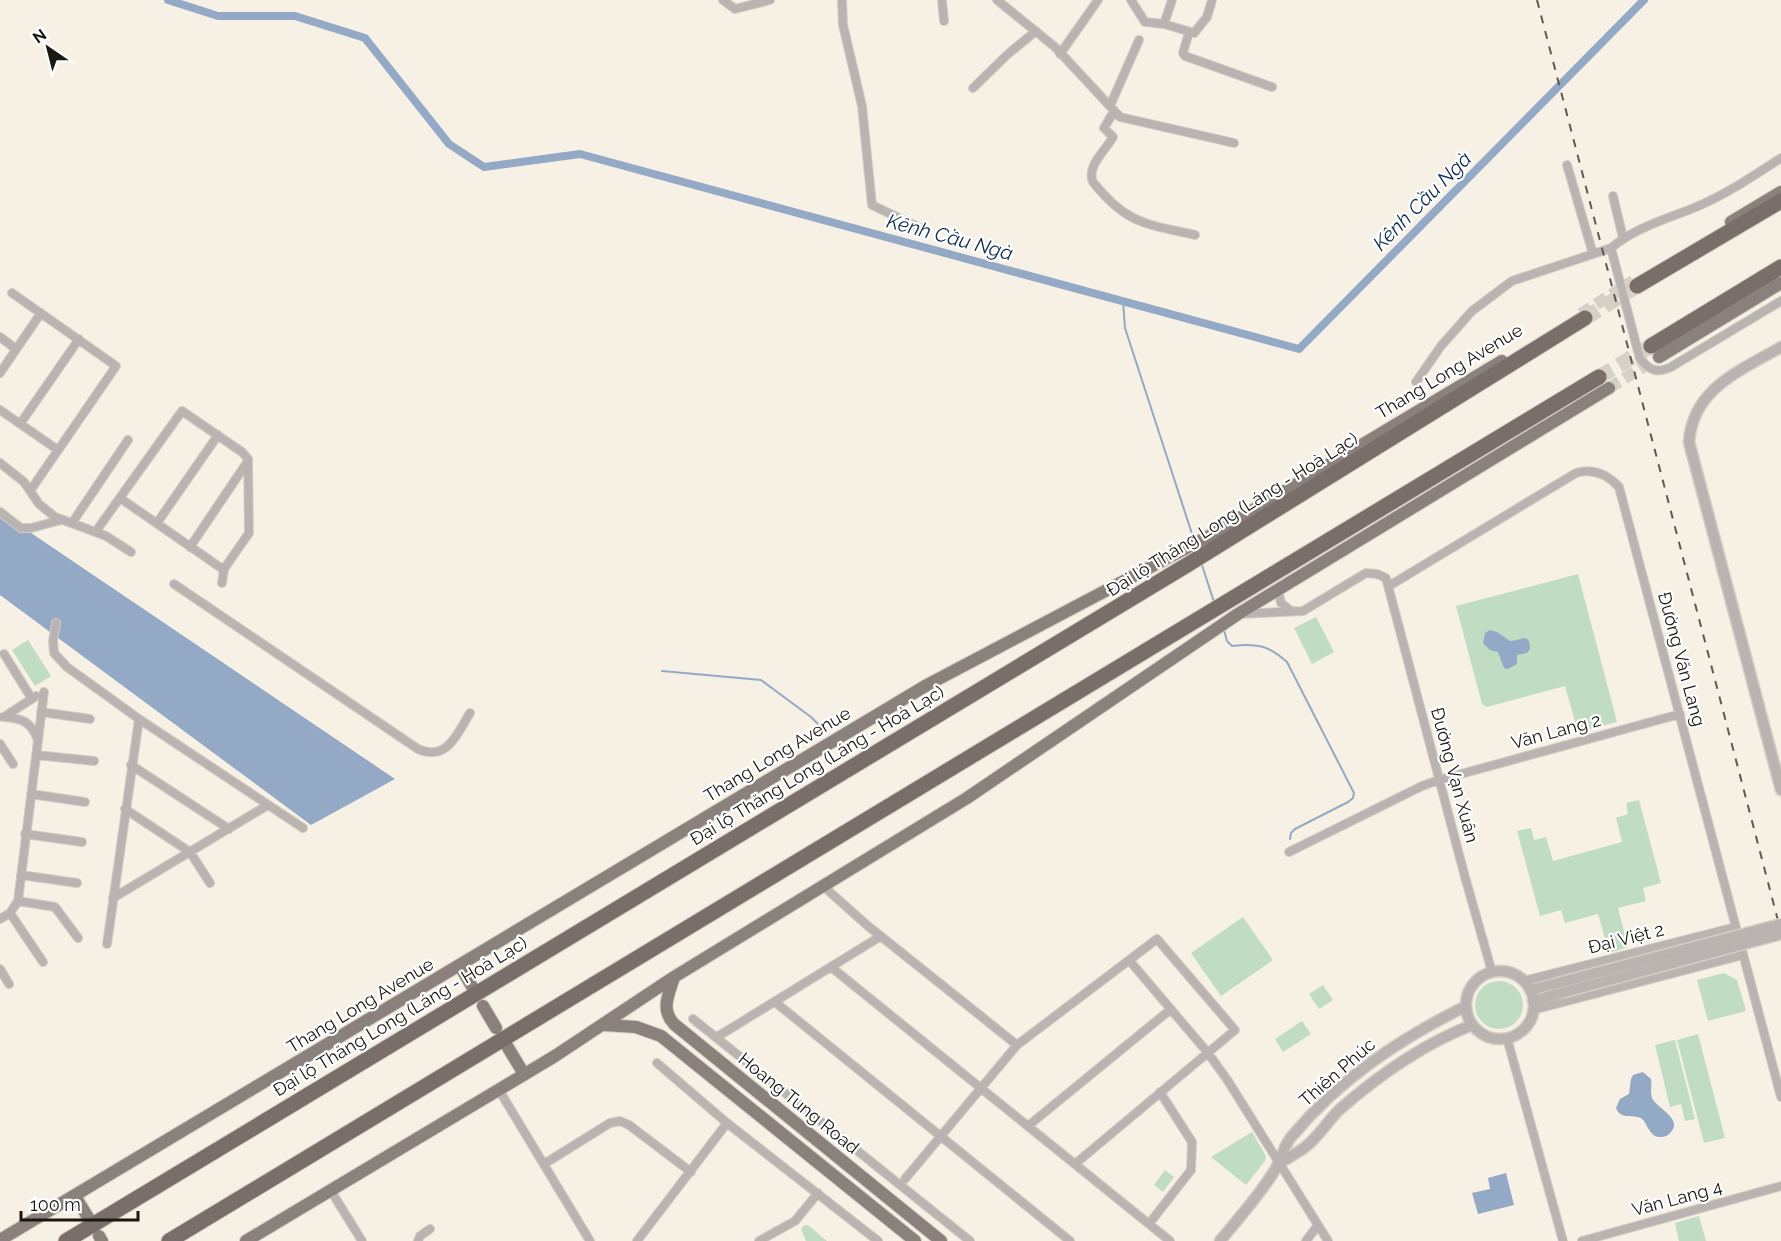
<svg xmlns="http://www.w3.org/2000/svg" width="1781" height="1241" font-family="Raleway,sans-serif">
<rect width="100%" height="100%" fill="#f7f0e5"/>
<path fill="#c0ddc4" d="M 1578,574 L 1617,722 L 1578,732 L 1565,686 L 1487,707 L 1482,704 L 1456,606 Z
M 1316,617 L 1334,652 L 1312,664 L 1294,628 Z
M 28,640 L 51,676 L 35,686 L 12,650 Z
M 1639,800 L 1661,883 L 1643,888 L 1646,901 L 1618,908 L 1628,947 L 1609,953 L 1598,914 L 1565,923 L 1561,910 L 1540,916 L 1517,831 L 1531,828 L 1534,840 L 1546,837 L 1553,861 L 1622,842 L 1616,818 L 1628,814 L 1626,803 Z
M 1243,917 L 1273,960 L 1221,996 L 1191,953 Z
M 1724,973 L 1737,980 L 1746,1011 L 1708,1021 L 1697,980 Z
M1475 1005a24 24 0 1 1 48 0a24 24 0 1 1-48 0Z
M 1323,985 L 1333,1000 L 1319,1009 L 1309,994 Z
M 1302,1021 L 1311,1034 L 1283,1052 L 1275,1039 Z
M 1698,1034 L 1725,1138 L 1704,1143 L 1677,1040 Z
M 1675,1040 L 1695,1119 L 1685,1121 L 1681,1104 L 1670,1107 L 1655,1045 Z
M 1252,1132 L 1266,1156 L 1265,1161 L 1246,1185 L 1211,1157 Z
M 1165,1170 L 1174,1177 L 1163,1192 L 1154,1185 Z
M 1699,1216 L 1706,1241 L 1679,1241 L 1675,1223 Z
M 808,1225 L 827,1241 L 806,1241 L 801,1229 L 803,1226 Z"/>
<path fill="#94a9c5" d="M 0,512 L 395,779 L 311,825 L 0,595 Z
M 1490,630 L 1497,632 L 1510,641 C 1520,641 1530,631 1530,649 L 1527,653 L 1517,655 L 1517,664 L 1508,669 L 1504,668 L 1498,652 L 1490,650 L 1483,643 L 1485,633 Z
M 1643,1072 L 1651,1079 C 1652,1085 1650,1092 1652,1098 C 1656,1108 1687,1120 1668,1135 C 1665,1137 1659,1138 1655,1136 C 1648,1132 1647,1123 1641,1118 C 1630,1114 1621,1120 1616,1108 L 1620,1099 L 1629,1094 L 1631,1079 L 1633,1075 Z
M 1506,1173 L 1514,1205 L 1478,1214 L 1472,1193 L 1490,1189 L 1488,1178 Z"/>
<g fill="none" stroke-linecap="round" stroke-linejoin="round">
<path stroke="#94a9c5" stroke-width="2" d="M 1123,301 L 1125,328 L 1194,540
M 1201,562 L 1214,602
M 1224,630 L 1227,641 L 1232,646 C 1256,643 1268,645 1287,662 L 1354,793 L 1353,798 L 1348,802 L 1295,829 L 1291,833 L 1290,839
M 662,671 L 761,680 L 811,717 L 825,731"/>
<path stroke="#94a9c5" stroke-width="8" d="M 168,0 L 218,16 L 295,16 L 365,38 L 449,144 L 484,167 L 580,154 L 1299,349 L 1644,0"/>
<path stroke="#d6d0c6" stroke-width="12" stroke-dasharray="12 6" stroke-linecap="butt" d="M 1581,314 L 1633,281
M 1609,388 L 1659,357"/>
<path stroke="#d6d0c6" stroke-width="15" stroke-dasharray="15 8" stroke-linecap="butt" d="M 1585,318 L 1637,286
M 1599,377 L 1651,346"/>
<g stroke="#d4cdc4" stroke-width="10">
<path id="minor" d="M 723,0 L 735,9 L 770,0
M 842,0 L 843,25 L 862,106 L 872,205 L 920,228
M 942,0 L 944,21
M 997,0 L 1055,47 L 1120,117 L 1234,143
M 1131,0 L 1145,22 L 1164,24 L 1194,33 L 1207,17 L 1212,0
M 1164,24 L 1172,0
M 1189,32 L 1183,53 L 1185,56 L 1272,87
M 1060,54 L 1098,0
M 973,88 L 1008,54 L 1036,31
M 1110,106 L 1139,40
M 1114,111 L 1104,128 L 1113,137 C 1106,150 1086,166 1093,182 C 1126,224 1146,224 1195,235
M 1567,165 L 1593,254
M 1613,196 L 1623,238
M 1611,248 L 1640,359 C 1650,370 1656,374 1671,367 L 1781,301
M 12,293 L 116,366 L 30,491
M 0,337 L 16,349
M 0,373 L 41,313
M 1416,382 L 1441,346 L 1472,311 L 1512,281 L 1611,248 C 1636,227 1667,219 1696,207 C 1727,194 1753,176 1781,158
M 0,410 L 58,450
M 20,424 L 79,339
M 0,463 L 24,482 L 39,504 L 55,517 L 106,536 L 131,552
M 120,498 L 224,570
M 0,512 L 21,528 L 31,528 L 61,520
M 72,523 L 128,440
M 157,523 L 218,435
M 99,527 L 182,411 L 242,452 L 248,459 L 249,533 L 224,569 L 222,583
M 190,547 L 248,461
M 174,584 L 418,749 C 447,762 457,734 470,713
M 1389,586 L 1576,473 C 1593,468 1607,474 1619,487 L 1781,1097
M 1278,590 L 1281,603 L 1291,611
M 1239,614 L 1303,611 L 1366,573 L 1377,574 L 1386,578 L 1465,877 L 1492,972
M 56,623 L 53,641 L 54,653 L 67,667 L 139,719 L 303,828
M 4,654 L 32,699
M 41,712 L 90,719
M 3,717 C 20,718 31,721 37,738
M 4,717 L 36,696
M 0,744 L 13,764
M 36,755 L 94,761
M 131,765 L 229,829
M 31,794 L 85,802
M 125,809 L 190,852 L 210,883
M 25,834 L 82,842
M 1289,852 L 1422,786 L 1439,780 L 1680,714
M 21,875 L 77,883
M 823,886 L 868,926 L 1017,1045
M 113,898 L 268,805
M 18,901 L 55,907 L 78,938
M 10,913 L 43,962
M 0,919 L 10,913 L 18,901 L 44,692
M 107,944 L 139,719
M 1129,960 L 1208,1053 L 1228,1081 L 1328,1241
M 831,967 L 1170,1241
M 0,969 L 9,984
M 1524,981 L 1736,927
M 775,1002 L 1070,1241
M 1533,1010 L 1743,955
M 693,1019 L 970,1241
M 717,1037 L 881,936
M 1507,1038 L 1563,1241
M 657,1063 L 727,1123 L 878,1241
M 499,1090 L 590,1241
M 1028,1126 L 1171,1009
M 544,1164 L 610,1123 L 620,1121 L 629,1125 L 691,1172
M 905,1179 L 1017,1045 L 1157,939 L 1235,1030 L 1075,1164
M 331,1191 L 362,1241
M 1149,1224 L 1191,1170 L 1192,1142 L 1160,1092
M 418,1241 L 420,1236 L 430,1229
M 637,1241 L 727,1123
M 759,1241 L 795,1221 L 818,1193
M 1306,1241 L 1318,1225
M 1582,1241 L 1781,1186"/>
</g>
<g stroke="#d4cdc4" stroke-width="13">
<path id="tertiary" d="M 1781,347 C 1740,371 1693,388 1689,442 L 1781,790
M1466 1005a34 34 0 1 1 68 0a34 34 0 1 1-68 0Z
M 1530,990 L 1558,983
M 1533,1001 L 1561,993
M 1280,1163 C 1288,1158 1297,1153 1304,1148 C 1318,1138 1327,1122 1339,1110 C 1379,1075 1423,1044 1472,1025
M 1220,1241 C 1238,1219 1258,1197 1273,1173 C 1281,1162 1283,1146 1292,1136 C 1341,1078 1398,1040 1466,1006"/>
</g>
<g stroke="#d4cdc4" stroke-width="14">
<path id="primary" d="M 1731,222 L 1781,192
M 1659,357 L 1781,283
M 460,966 L 474,990
M 674,977 C 669,994 660,1009 674,1024 L 941,1241
M 483,1006 L 496,1028
M 604,1025 L 636,1027 L 661,1036 L 915,1241
M 504,1041 L 524,1074
M 75,1196 L 89,1219
M 99,1236 L 102,1241
M 0,1240 L 927,685 L 1213,534 L 1502,361
M 246,1241 L 555,1056 L 674,977 L 967,798 L 1238,614 L 1609,388"/>
</g>
<g stroke="#d4cdc4" stroke-width="17">
<path id="motorway" d="M 1637,286 L 1781,201
M 1651,346 L 1781,267
M 66,1241 L 1187,565 L 1585,318
M 169,1241 L 1599,377"/>
</g>
<use href="#minor" stroke="#b9b4b1" stroke-width="8"/>
<use href="#tertiary" stroke="#b9b4b1" stroke-width="10"/>
<use href="#primary" stroke="#8a807c" stroke-width="12"/>
<use href="#motorway" stroke="#796e69" stroke-width="15"/>
<path stroke="#5e5a54" stroke-width="2" stroke-dasharray="8 8" stroke-linecap="butt" d="M 1537,0 L 1781,932"/>
<g stroke="#d4cdc4" stroke-width="13" stroke-linecap="butt">
<path id="tertiary-bridge" d="M 1558,983 L 1781,924
M 1561,993 L 1781,934"/>
</g>
<use href="#tertiary-bridge" stroke="#b9b4b1" stroke-width="10"/>
</g>
<g text-anchor="middle" dominant-baseline="central" stroke-width="4.5" stroke-linejoin="round" paint-order="stroke">
<g font-size="18" fill="#1a1814" stroke="#fff">
<text transform="translate(1449 371) rotate(-31)">Thang Long Avenue</text>
<text transform="translate(1232 514) rotate(-32)">Đại lộ Thăng Long (Láng - Hoà Lạc)</text>
<text transform="translate(1682 659) rotate(75)">Đường Văn Lang</text>
<text transform="translate(1556 731) rotate(-15)">Văn Lang 2</text>
<text transform="translate(777 754) rotate(-31)">Thang Long Avenue</text>
<text transform="translate(817 765) rotate(-31)">Đại lộ Thăng Long (Láng - Hoà Lạc)</text>
<text transform="translate(1455 775) rotate(75)">Đường Vạn Xuân</text>
<text transform="translate(1626 938) rotate(-14)">Đại Việt 2</text>
<text transform="translate(360 1005) rotate(-31)">Thang Long Avenue</text>
<text transform="translate(400 1016) rotate(-31)">Đại lộ Thăng Long (Láng - Hoà Lạc)</text>
<text transform="translate(1337 1072) rotate(-41)">Thiên Phúc</text>
<text transform="translate(799 1103) rotate(39)">Hoang Tung Road</text>
<text transform="translate(1677 1198) rotate(-15)">Văn Lang 4</text>
</g>
<g font-size="20" font-style="italic" fill="#0f2e53" stroke="#fff">
<text transform="translate(1422 201) rotate(-45)">Kênh Cầu Ngà</text>
<text transform="translate(950 237) rotate(15)">Kênh Cầu Ngà</text>
</g>
</g>
<g transform="translate(48 48) rotate(325)" stroke="#ffffff" stroke-width="4.5" paint-order="stroke">
<path d="M0-4.5L10 22L0 15L-10 22Z" fill="#1a1814"/>
<text y="-9" font-size="16" font-weight="bold" text-anchor="middle" fill="#1a1814">N</text>
</g>
<path d="M21 1211v9h117v-9" fill="none" stroke="#1a1814" stroke-width="3"/>
<text x="30" y="1211" font-size="18" fill="#1a1814" stroke="#ffffff" stroke-width="4.5" paint-order="stroke">100 m</text>
</svg>
